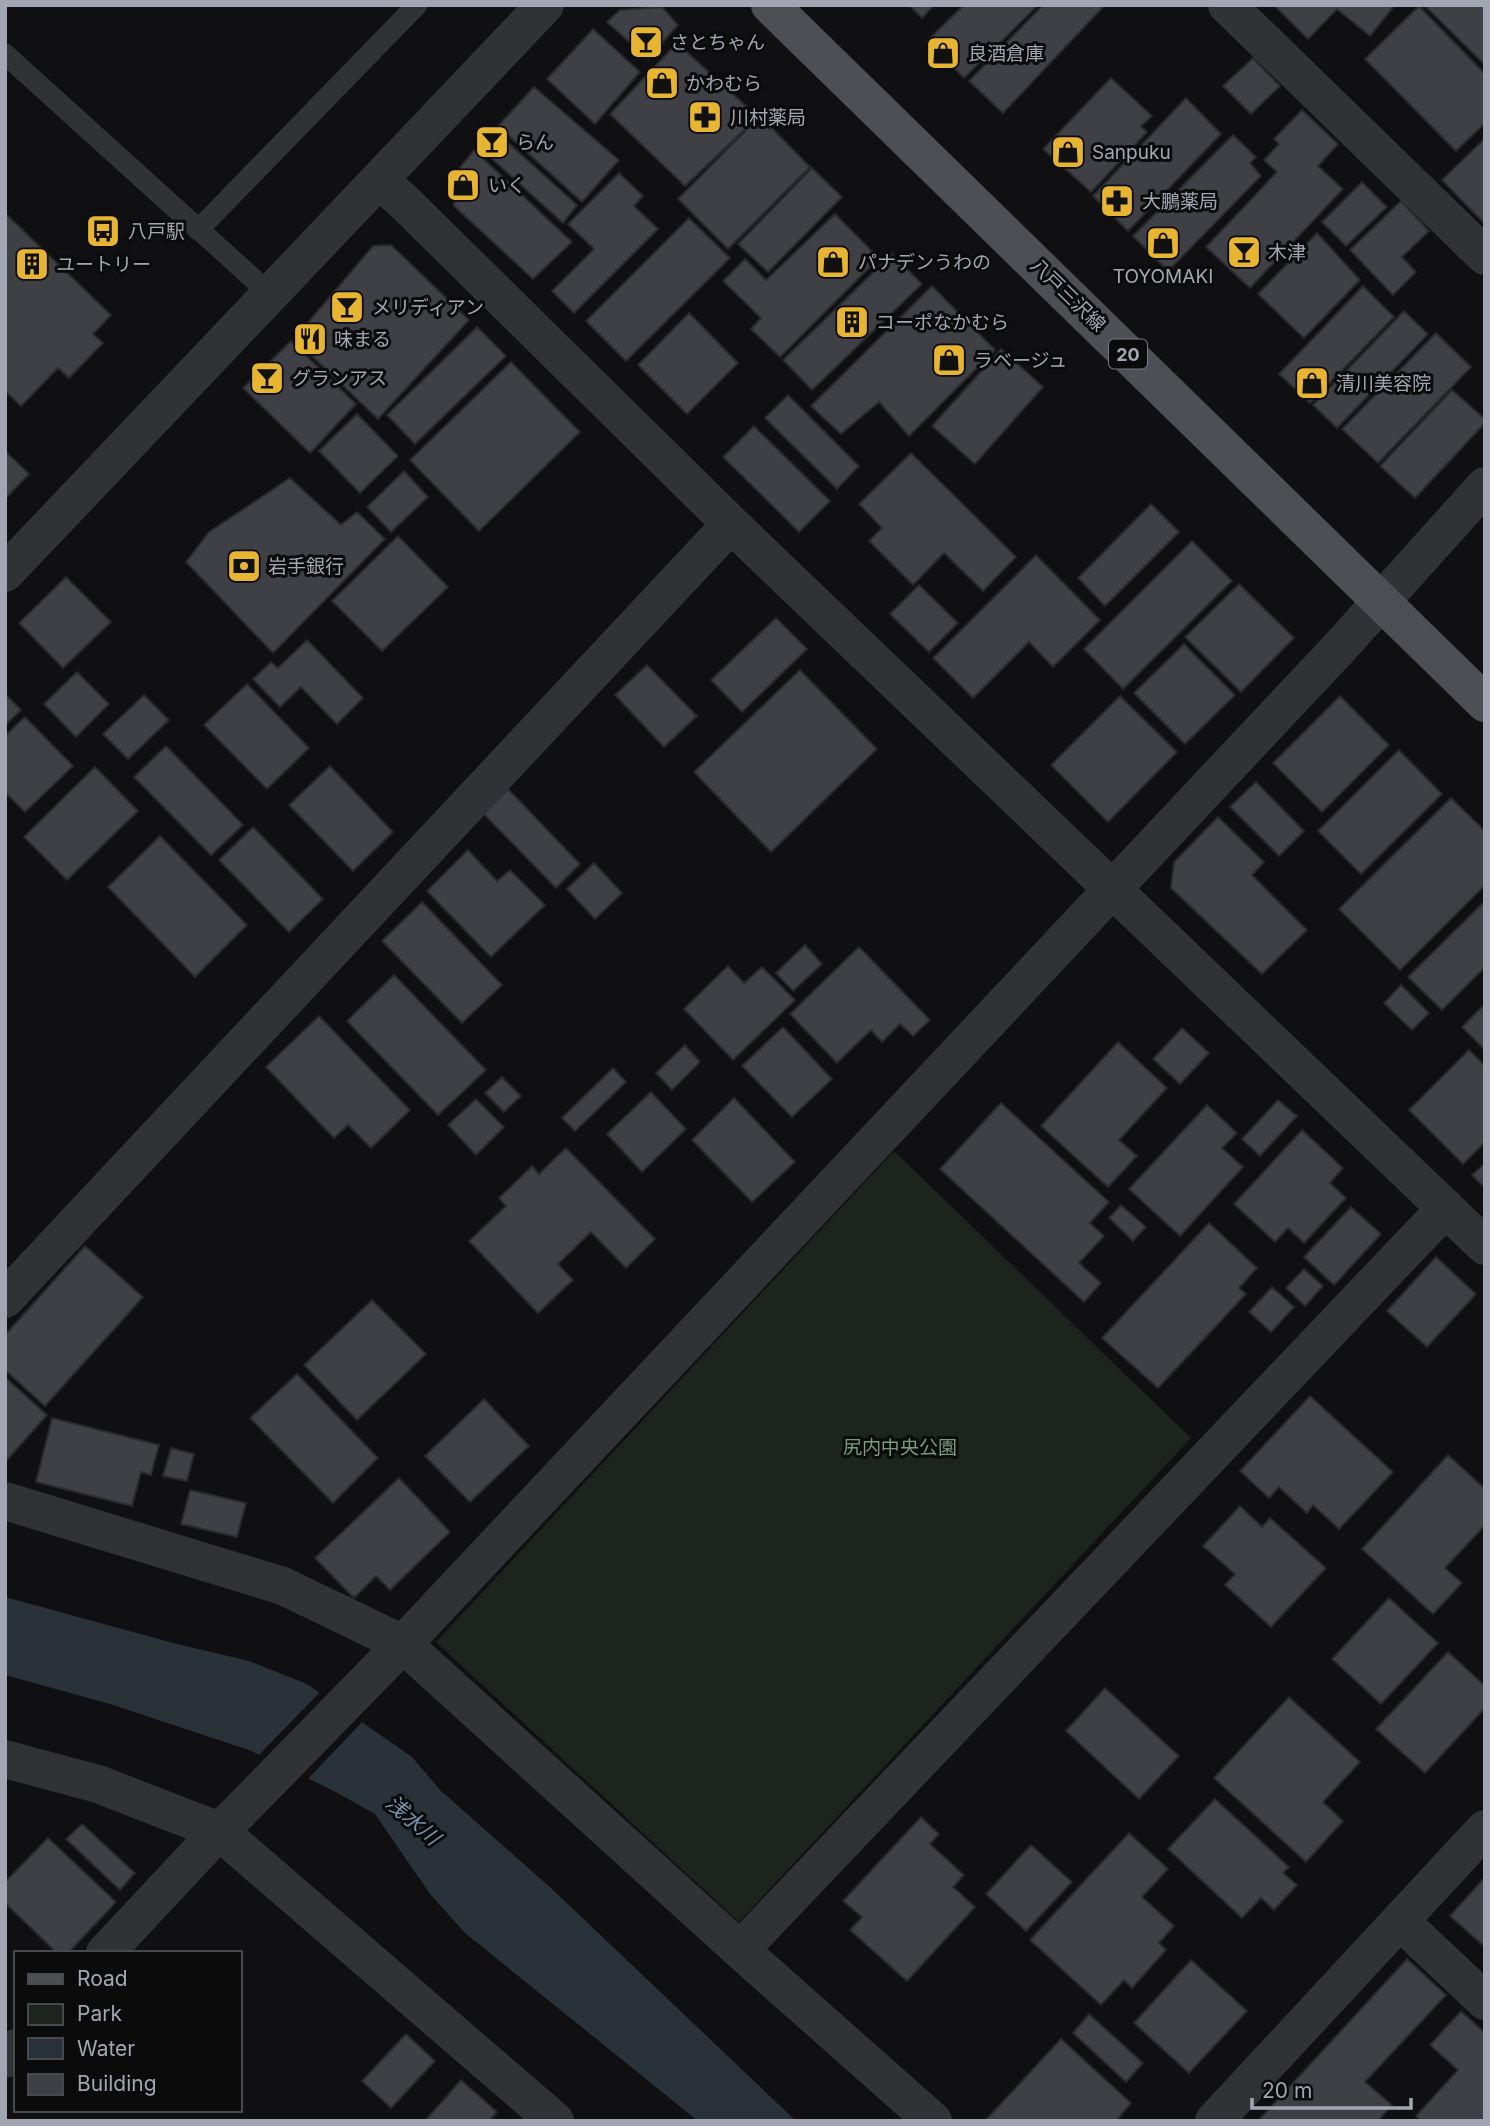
<svg xmlns="http://www.w3.org/2000/svg" width="1490" height="2126" font-family="Inter,'Noto Sans JP',sans-serif">
<rect width="100%" height="100%" fill="#101012"/>
<path fill="#1d241e" d="M 894,1151 L 1191,1438 L 739,1922 L 436,1642 Z"/>
<path fill="#2a3239" d="M 5,1597 L 177,1644 L 249,1661 L 307,1684 L 412,1757 L 440,1790 L 552,1889 L 796,2121 L 698,2121 L 465,1933 L 430,1894 L 375,1814 L 332,1790 L 249,1750 L 110,1704 L 5,1675 Z"/>
<path fill="#101012" d="M 322,1690 L 364,1720 L 306,1781 L 257,1757 Z"/>
<path fill="#3f4045" stroke="#2a2a2d" stroke-width="2" d="M 909,5 L 934,5 L 922,18 Z
M 964,5 L 1038,5 L 964,78 L 927,41 Z
M 1043,5 L 1105,5 L 1003,113 L 969,81 Z
M 1395,5 L 1370,36 L 1337,9 L 1308,39 L 1275,6 Z
M 1424,5 L 1485,5 L 1485,65 Z
M 1419,6 L 1485,74 L 1485,123 L 1456,151 L 1365,59 Z
M 662,7 L 678,25 L 648,59 L 607,22 L 620,10 Z
M 593,29 L 640,72 L 595,124 L 547,79 Z
M 677,43 L 758,117 L 685,186 L 610,114 Z
M 1253,58 L 1280,86 L 1251,114 L 1223,86 Z
M 1111,78 L 1152,116 L 1141,126 L 1147,132 L 1091,192 L 1043,149 Z
M 534,87 L 619,160 L 582,202 L 498,126 Z
M 1186,98 L 1221,134 L 1128,231 L 1093,196 Z
M 1302,110 L 1338,144 L 1318,166 L 1343,189 L 1250,288 L 1206,247 L 1277,172 L 1264,160 L 1279,144 L 1274,139 Z
M 760,116 L 810,167 L 728,249 L 678,199 Z
M 494,130 L 577,205 L 563,223 L 479,147 Z
M 1233,135 L 1256,157 L 1250,163 L 1261,176 L 1168,271 L 1133,236 Z
M 1485,138 L 1485,224 L 1442,180 Z
M 474,150 L 572,242 L 533,279 L 454,206 L 455,174 Z
M 812,168 L 842,197 L 768,272 L 738,244 Z
M 619,173 L 643,196 L 634,206 L 658,229 L 574,313 L 552,291 L 594,249 L 568,224 Z
M 1362,182 L 1387,207 L 1346,246 L 1322,222 Z
M 1401,201 L 1429,231 L 1402,257 L 1416,272 L 1393,295 L 1350,250 Z
M 5,213 L 111,315 L 93,334 L 103,343 L 69,378 L 58,368 L 21,406 L 5,391 Z
M 835,214 L 879,258 L 780,357 L 751,329 L 761,318 L 723,281 L 745,259 L 766,280 Z
M 689,218 L 730,258 L 626,361 L 586,321 Z
M 1317,233 L 1360,280 L 1304,338 L 1258,294 Z
M 391,245 L 469,320 L 378,419 L 294,339 L 373,246 Z
M 892,254 L 922,284 L 812,390 L 783,360 Z
M 932,286 L 995,350 L 909,436 L 879,402 L 841,434 L 811,406 Z
M 1363,286 L 1394,317 L 1310,403 L 1279,374 Z
M 1404,311 L 1428,334 L 1337,428 L 1313,405 Z
M 689,313 L 738,363 L 687,414 L 638,365 Z
M 477,327 L 506,356 L 415,444 L 387,415 Z
M 1436,333 L 1471,367 L 1378,463 L 1342,429 Z
M 291,341 L 356,404 L 310,453 L 243,388 Z
M 1001,349 L 1043,387 L 975,464 L 932,426 Z
M 511,362 L 580,432 L 479,531 L 410,460 Z
M 1452,390 L 1485,419 L 1485,423 L 1415,498 L 1380,466 Z
M 788,395 L 859,466 L 837,489 L 765,418 Z
M 357,414 L 398,456 L 360,493 L 319,451 Z
M 754,426 L 830,501 L 799,532 L 723,457 Z
M 5,451 L 29,474 L 5,499 Z
M 911,453 L 1016,557 L 983,591 L 944,553 L 913,585 L 869,541 L 882,528 L 859,504 Z
M 404,471 L 428,497 L 391,532 L 367,507 Z
M 290,478 L 341,525 L 357,512 L 385,539 L 273,653 L 186,562 L 209,532 Z
M 1151,504 L 1179,532 L 1105,606 L 1078,578 Z
M 398,536 L 448,587 L 382,651 L 332,601 Z
M 1192,541 L 1232,581 L 1123,689 L 1084,649 Z
M 1036,555 L 1100,620 L 1053,667 L 1029,642 L 973,698 L 933,658 Z
M 66,577 L 111,622 L 63,668 L 19,623 Z
M 1239,584 L 1294,638 L 1241,692 L 1185,637 Z
M 919,585 L 958,623 L 929,652 L 890,614 Z
M 776,618 L 807,649 L 742,712 L 711,680 Z
M 307,640 L 363,698 L 337,724 L 301,687 L 280,707 L 253,679 L 271,662 L 278,668 Z
M 1184,644 L 1235,695 L 1185,744 L 1134,693 Z
M 647,665 L 697,716 L 664,747 L 615,695 Z
M 800,670 L 877,749 L 771,852 L 694,772 Z
M 77,672 L 109,704 L 76,737 L 44,704 Z
M 247,684 L 309,748 L 267,789 L 204,725 Z
M 5,694 L 21,710 L 5,725 Z
M 144,695 L 169,720 L 128,759 L 103,734 Z
M 1120,696 L 1177,752 L 1108,822 L 1051,765 Z
M 1340,696 L 1389,745 L 1322,812 L 1273,763 Z
M 25,717 L 73,766 L 25,812 L 5,792 L 5,736 Z
M 166,746 L 243,825 L 211,855 L 134,777 Z
M 1399,750 L 1442,794 L 1361,874 L 1318,831 Z
M 330,766 L 393,832 L 353,871 L 289,805 Z
M 95,767 L 138,811 L 67,880 L 24,837 Z
M 1256,782 L 1304,831 L 1279,856 L 1230,807 Z
M 508,789 L 580,864 L 556,888 L 483,813 Z
M 1451,798 L 1485,831 L 1485,885 L 1400,970 L 1339,909 Z
M 1218,817 L 1264,862 L 1252,875 L 1307,930 L 1262,974 L 1171,888 L 1174,862 Z
M 253,827 L 323,899 L 289,932 L 219,860 Z
M 160,836 L 247,925 L 195,977 L 108,887 Z
M 468,850 L 497,881 L 510,870 L 545,905 L 491,957 L 427,891 Z
M 594,863 L 622,893 L 595,919 L 567,889 Z
M 1485,901 L 1485,967 L 1442,1010 L 1408,977 Z
M 422,902 L 502,985 L 462,1023 L 382,941 Z
M 805,945 L 822,964 L 793,991 L 776,973 Z
M 859,947 L 930,1020 L 913,1036 L 900,1024 L 882,1042 L 871,1030 L 837,1063 L 790,1014 Z
M 728,966 L 744,983 L 762,967 L 795,1000 L 733,1060 L 684,1009 Z
M 394,975 L 486,1070 L 438,1115 L 347,1021 Z
M 1401,985 L 1429,1013 L 1412,1030 L 1384,1003 Z
M 1485,1004 L 1485,1050 L 1462,1027 Z
M 319,1016 L 410,1110 L 371,1148 L 348,1125 L 334,1138 L 266,1067 Z
M 783,1027 L 832,1079 L 792,1117 L 742,1066 Z
M 1182,1028 L 1209,1053 L 1180,1084 L 1153,1059 Z
M 1118,1042 L 1167,1088 L 1119,1140 L 1137,1156 L 1108,1187 L 1041,1126 Z
M 685,1045 L 700,1062 L 672,1090 L 656,1073 Z
M 1469,1050 L 1485,1066 L 1485,1142 L 1463,1164 L 1409,1110 Z
M 613,1068 L 626,1082 L 575,1131 L 562,1118 Z
M 502,1077 L 521,1096 L 504,1112 L 485,1093 Z
M 651,1092 L 686,1129 L 642,1172 L 607,1134 Z
M 734,1098 L 795,1162 L 752,1202 L 692,1140 Z
M 476,1099 L 504,1127 L 476,1155 L 448,1125 Z
M 1278,1100 L 1297,1116 L 1260,1156 L 1242,1139 Z
M 1001,1103 L 1109,1202 L 1090,1223 L 1104,1236 L 1079,1263 L 1101,1283 L 1084,1302 L 940,1169 Z
M 1207,1105 L 1237,1133 L 1222,1148 L 1243,1167 L 1180,1236 L 1129,1189 Z
M 1302,1130 L 1343,1168 L 1330,1183 L 1346,1198 L 1304,1243 L 1288,1228 L 1275,1242 L 1234,1204 Z
M 566,1148 L 655,1239 L 626,1268 L 591,1232 L 558,1264 L 573,1280 L 538,1313 L 469,1241 L 506,1206 L 499,1198 L 532,1166 L 539,1174 Z
M 1485,1163 L 1485,1188 L 1472,1175 Z
M 1121,1205 L 1146,1227 L 1133,1241 L 1109,1218 Z
M 1351,1207 L 1381,1234 L 1334,1285 L 1304,1257 Z
M 1209,1223 L 1257,1268 L 1239,1288 L 1246,1294 L 1158,1388 L 1102,1338 Z
M 85,1246 L 143,1297 L 45,1406 L 5,1370 L 5,1335 Z
M 1436,1257 L 1476,1294 L 1427,1347 L 1387,1311 Z
M 1304,1269 L 1323,1286 L 1305,1306 L 1286,1288 Z
M 1272,1287 L 1294,1307 L 1271,1332 L 1249,1312 Z
M 372,1300 L 426,1354 L 357,1420 L 304,1365 Z
M 297,1374 L 378,1458 L 333,1503 L 250,1418 Z
M 5,1377 L 47,1415 L 7,1460 L 5,1459 Z
M 1310,1396 L 1393,1472 L 1339,1529 L 1313,1505 L 1307,1513 L 1279,1487 L 1269,1498 L 1240,1471 Z
M 484,1399 L 529,1446 L 470,1502 L 425,1456 Z
M 52,1418 L 159,1445 L 151,1475 L 141,1472 L 132,1506 L 36,1482 Z
M 171,1448 L 194,1454 L 187,1481 L 163,1476 Z
M 1448,1455 L 1485,1489 L 1485,1525 L 1445,1568 L 1462,1583 L 1433,1614 L 1362,1549 Z
M 399,1478 L 450,1532 L 390,1590 L 376,1576 L 354,1598 L 315,1558 Z
M 190,1490 L 246,1503 L 237,1537 L 181,1524 Z
M 1240,1506 L 1262,1527 L 1270,1518 L 1326,1568 L 1271,1627 L 1225,1585 L 1235,1574 L 1203,1546 Z
M 1389,1598 L 1438,1643 L 1381,1704 L 1332,1659 Z
M 1448,1652 L 1485,1686 L 1485,1708 L 1425,1773 L 1376,1729 Z
M 1105,1688 L 1179,1756 L 1139,1799 L 1066,1731 Z
M 1289,1697 L 1360,1762 L 1323,1802 L 1343,1821 L 1306,1862 L 1214,1778 Z
M 1215,1799 L 1289,1867 L 1283,1873 L 1297,1885 L 1274,1910 L 1261,1898 L 1242,1918 L 1168,1849 Z
M 921,1817 L 939,1834 L 930,1844 L 964,1875 L 953,1887 L 975,1907 L 907,1981 L 850,1930 L 862,1917 L 843,1901 Z
M 82,1824 L 135,1873 L 120,1890 L 66,1839 Z
M 1129,1833 L 1168,1869 L 1142,1897 L 1174,1926 L 1159,1943 L 1166,1950 L 1132,1988 L 1124,1980 L 1101,2005 L 1030,1940 Z
M 48,1838 L 116,1902 L 68,1953 L 57,1953 L 5,1903 L 5,1882 Z
M 1031,1845 L 1072,1882 L 1026,1931 L 986,1894 Z
M 1485,1877 L 1485,1947 L 1450,1916 Z
M 1407,1959 L 1446,1995 L 1365,2082 L 1392,2105 L 1378,2121 L 1258,2121 Z
M 1191,1960 L 1247,2011 L 1189,2073 L 1134,2023 Z
M 1461,2011 L 1485,2033 L 1485,2116 L 1481,2121 L 1422,2121 L 1416,2116 L 1458,2070 L 1430,2045 Z
M 1089,2014 L 1143,2063 L 1126,2082 L 1073,2033 Z
M 406,2034 L 435,2061 L 391,2108 L 362,2081 Z
M 1061,2039 L 1131,2103 L 1116,2121 L 985,2121 Z
M 461,2080 L 497,2112 L 489,2121 L 425,2121 Z"/>
<g fill="none" stroke-linecap="round" stroke-linejoin="round">
<path stroke="#313236" stroke-width="21" d="M 5,54 L 269,293
M 198,230 L 417,5"/>
<path stroke="#313236" stroke-width="38" d="M 1227,5 L 1485,256
M 380,181 L 403,201 L 731,524 L 1485,1246
M 5,1299 L 731,524
M 5,1501 L 283,1586 L 403,1644 L 740,1950 L 933,2121
M 5,1759 L 98,1784 L 219,1831 L 555,2121
M 1400,1921 L 1485,2001
M 740,1950 L 1446,1208
M 105,1953 L 219,1831 L 239,1812 L 403,1644 L 1341,646 L 1485,486
M 5,2059 L 16,2048
M 1214,2121 L 1485,1829"/>
<path stroke="#313236" stroke-width="38" d="M 5,573 L 545,5"/>
<path stroke="#4e4f55" stroke-width="38" d="M 770,5 L 1485,703"/>
</g>
<defs>
<g id="bar-square" transform="scale(1.75)"><rect x="-9" y="-9" width="18" height="18" rx="4" fill="#e8b532" stroke="#0b0b0c"/><path d="M-6-5H6L.8 .8V4.5H3.5V6h-7V4.5H-.8V.8Z" fill="#111"/></g>
<g id="shop-square" transform="scale(1.75)"><rect x="-9" y="-9" width="18" height="18" rx="4" fill="#e8b532" stroke="#0b0b0c"/><path d="M-5-2.5h2.3a2.7 3.5 0 0 1 5.4 0H5L5.5 6h-11ZM-1.5-2.5h3a1.5 2.3 0 0 0-3 0Z" fill="#111"/></g>
<g id="pharmacy-square" transform="scale(1.75)"><rect x="-9" y="-9" width="18" height="18" rx="4" fill="#e8b532" stroke="#0b0b0c"/><path d="M-2-6h4v4h4v4h-4v4h-4v-4h-4v-4h4Z" fill="#111"/></g>
<g id="bus-square" transform="scale(1.75)"><rect x="-9" y="-9" width="18" height="18" rx="4" fill="#e8b532" stroke="#0b0b0c"/><path d="M-5-6H5V4H4V6H2V4H-2V6H-4V4H-5ZM-3.5-4V0h7V-4ZM-3.5 1.2v1.5H-2V1.2ZM2 1.2v1.5H3.5V1.2Z" fill="#111"/></g>
<g id="building-square" transform="scale(1.75)"><rect x="-9" y="-9" width="18" height="18" rx="4" fill="#e8b532" stroke="#0b0b0c"/><path d="M-4-6H4V6H1V3H-1V6H-4ZM-2.5-4.3h1.7v1.8h-1.7ZM.8-4.3h1.7v1.8H.8ZM-2.5-1h1.7V.8h-1.7ZM.8-1h1.7V.8H.8Z" fill="#111"/></g>
<g id="restaurant-square" transform="scale(1.75)"><rect x="-9" y="-9" width="18" height="18" rx="4" fill="#e8b532" stroke="#0b0b0c"/><path d="M-5-6h1v4h1v-4h1v4h1v-4h1v5L-1.5 .5V6h-2V.5L-5-1ZM5-6V6H3V1.5H1.5Q1.5-4 5-6Z" fill="#111"/></g>
<g id="bank-square" transform="scale(1.75)"><rect x="-9" y="-9" width="18" height="18" rx="4" fill="#e8b532" stroke="#0b0b0c"/><path d="M-6-4H6V4H-6ZM0-2.3a2.3 2.3 0 1 0 0 4.6a2.3 2.3 0 1 0 0-4.6Z" fill="#111"/></g>
</defs>
<g fill-rule="evenodd">
<use href="#bar-square" x="646" y="42"/>
<use href="#shop-square" x="943" y="53"/>
<use href="#shop-square" x="662" y="83"/>
<use href="#pharmacy-square" x="705" y="117"/>
<use href="#bar-square" x="492" y="142"/>
<use href="#shop-square" x="1068" y="152"/>
<use href="#shop-square" x="463" y="185"/>
<use href="#pharmacy-square" x="1117" y="201"/>
<use href="#bus-square" x="103" y="231"/>
<use href="#shop-square" x="1163" y="243"/>
<use href="#bar-square" x="1244" y="252"/>
<use href="#shop-square" x="833" y="262"/>
<use href="#building-square" x="32" y="264"/>
<use href="#bar-square" x="347" y="307"/>
<use href="#building-square" x="852" y="322"/>
<use href="#restaurant-square" x="310" y="339"/>
<use href="#shop-square" x="949" y="360"/>
<use href="#bar-square" x="267" y="378"/>
<use href="#shop-square" x="1312" y="383"/>
<use href="#bank-square" x="244" y="566"/>
</g>
<g text-anchor="middle" dominant-baseline="central" stroke-width="6" stroke-linejoin="round" paint-order="stroke">
<rect fill="#0b0b0c" stroke="#757880" stroke-width="2" x="1109" y="339.5" width="38" height="29" rx="5"/>
<g font-size="18" font-weight="bold" fill="#a2a6b2">
<text x="1128" y="354">20</text>
</g>
<g font-size="19" fill="#a2a6b2" stroke="#0b0b0c" text-anchor="start">
<text x="670" y="42">さとちゃん</text>
<text x="968" y="53">良酒倉庫</text>
<text x="686" y="83">かわむら</text>
<text x="730" y="117">川村薬局</text>
<text x="516" y="142">らん</text>
<text x="1092" y="152">Sanpuku</text>
<text x="488" y="185">いく</text>
<text x="1142" y="201">大鵬薬局</text>
<text x="128" y="231">八戸駅</text>
<text x="1268" y="252">木津</text>
<text x="858" y="262">パナデンうわの</text>
<text x="56" y="264">ユートリー</text>
<text x="1163" y="276" text-anchor="middle">TOYOMAKI</text>
<text x="372" y="307">メリディアン</text>
<text x="876" y="322">コーポなかむら</text>
<text x="334" y="339">味まる</text>
<text x="974" y="360">ラベージュ</text>
<text x="292" y="378">グランアス</text>
<text x="1336" y="383">清川美容院</text>
<text x="268" y="566">岩手銀行</text>
</g>
<g font-size="19" fill="#a2a6b2" stroke="#0b0b0c">
<text transform="translate(1068 295) rotate(44)">八戸三沢線</text>
</g>
<g font-size="19" fill="#7a9c7e" stroke="#0b0b0c">
<text x="900" y="1447">尻内中央公園</text>
</g>
<g font-size="21" font-style="italic" fill="#7a92ac" stroke="#0b0b0c">
<text transform="translate(413 1820) rotate(41)">浅水川</text>
</g>
</g>
<rect width="1490" height="2126" fill="none" stroke="#a2a6b2" stroke-width="14"/>
<rect x="14" y="1951" width="228" height="161" fill="#0b0b0c" stroke="#47494e" stroke-width="2"/>
<rect x="28" y="1974" width="35" height="10" fill="#4e4f55" stroke="#47494e" stroke-width="2"/>
<text x="77" y="1986" font-size="21" fill="#a2a6b2">Road</text>
<rect x="28" y="2004" width="35" height="21" fill="#1d241e" stroke="#47494e" stroke-width="2"/>
<text x="77" y="2021" font-size="21" fill="#a2a6b2">Park</text>
<rect x="28" y="2038" width="35" height="21" fill="#2a3239" stroke="#47494e" stroke-width="2"/>
<text x="77" y="2056" font-size="21" fill="#a2a6b2">Water</text>
<rect x="28" y="2074" width="35" height="21" fill="#3f4045" stroke="#47494e" stroke-width="2"/>
<text x="77" y="2091" font-size="21" fill="#a2a6b2">Building</text>
<path d="M1252 2098v10h159v-10" fill="none" stroke="#a2a6b2" stroke-width="3.5"/>
<text x="1262" y="2098" font-size="21" fill="#a2a6b2" stroke="#0b0b0c" stroke-width="5" paint-order="stroke">20 m</text>
</svg>
